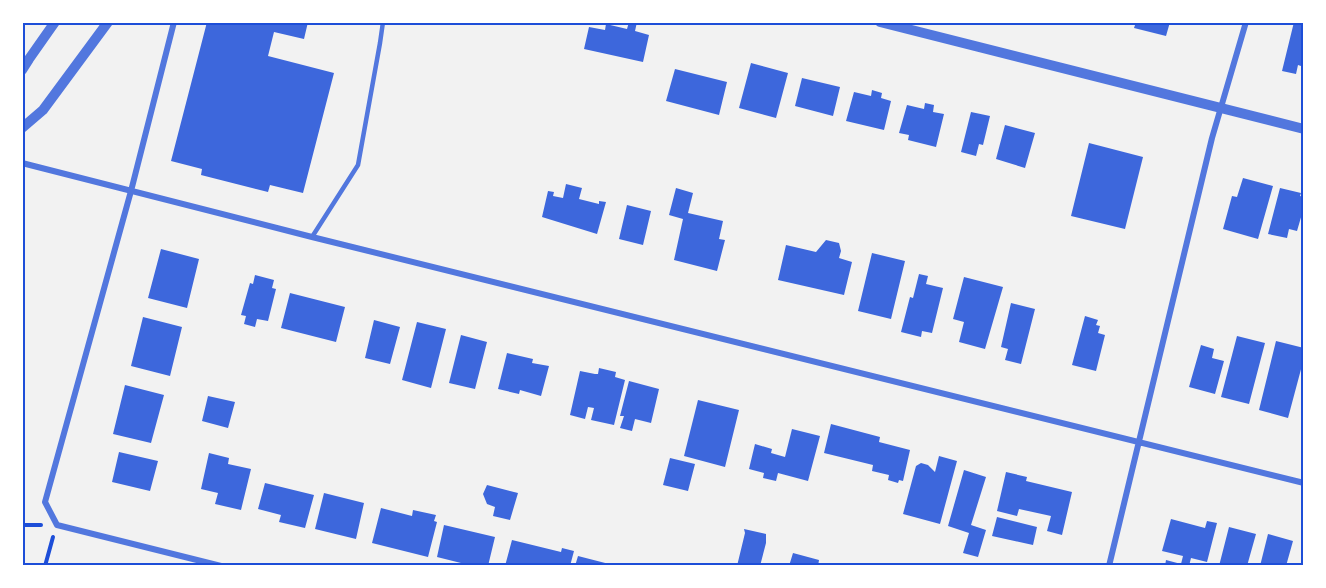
<svg xmlns="http://www.w3.org/2000/svg" width="1326" height="588" font-family="'IBM Plex Sans',sans-serif">
<rect width="100%" height="100%" fill="#f2f2f2"/>
<path fill="#3d67dc" d="M 207,22 L 308,22 L 304,39 L 274,32 L 268,56 L 334,73 L 303,193 L 270,185 L 268,192 L 201,175 L 202,169 L 171,161 Z
M 629,22 L 637,22 L 635,31 L 649,35 L 643,62 L 584,49 L 589,27 L 605,30 L 606,24 L 627,29 Z
M 1136,22 L 1170,22 L 1166,36 L 1134,28 Z
M 1294,22 L 1304,22 L 1304,67 L 1298,65 L 1296,74 L 1282,71 Z
M 751,63 L 788,73 L 776,118 L 739,108 Z
M 675,69 L 727,82 L 719,115 L 666,101 Z
M 802,78 L 840,87 L 833,116 L 795,106 Z
M 872,90 L 882,93 L 881,98 L 891,101 L 884,130 L 846,121 L 854,92 L 871,96 Z
M 925,103 L 934,105 L 933,112 L 944,114 L 936,147 L 908,140 L 909,135 L 899,133 L 907,105 L 924,109 Z
M 971,112 L 990,116 L 983,145 L 979,144 L 976,156 L 961,152 Z
M 1005,125 L 1035,133 L 1025,168 L 996,159 Z
M 1089,143 L 1143,157 L 1125,229 L 1071,216 Z
M 1243,178 L 1273,186 L 1258,239 L 1223,229 L 1232,196 L 1237,197 Z
M 566,184 L 582,188 L 579,199 L 599,204 L 599,201 L 606,202 L 597,234 L 542,217 L 548,191 L 554,192 L 553,196 L 563,198 Z
M 676,188 L 693,193 L 688,213 L 723,221 L 719,239 L 725,240 L 717,271 L 674,260 L 683,219 L 669,215 Z
M 1280,188 L 1301,193 L 1300,196 L 1304,197 L 1304,207 L 1297,231 L 1289,229 L 1287,238 L 1268,234 Z
M 627,205 L 651,211 L 643,245 L 619,239 Z
M 826,240 L 839,243 L 841,251 L 839,258 L 852,262 L 844,295 L 778,280 L 786,245 L 816,252 Z
M 161,249 L 199,259 L 187,308 L 148,298 Z
M 872,253 L 905,261 L 891,319 L 858,311 Z
M 919,274 L 928,276 L 926,284 L 943,288 L 932,333 L 922,331 L 921,337 L 901,332 L 910,297 L 913,298 Z
M 255,275 L 274,280 L 272,288 L 276,289 L 268,321 L 257,319 L 255,327 L 244,324 L 246,316 L 241,315 L 250,283 L 253,284 Z
M 964,277 L 1003,287 L 985,349 L 959,342 L 964,322 L 953,319 Z
M 290,293 L 345,307 L 336,342 L 281,328 Z
M 1011,303 L 1035,309 L 1021,364 L 1005,360 L 1008,349 L 1001,347 Z
M 1085,316 L 1098,320 L 1096,325 L 1100,326 L 1098,333 L 1105,335 L 1096,371 L 1072,365 Z
M 143,317 L 182,327 L 170,376 L 131,366 Z
M 374,320 L 400,327 L 390,364 L 365,358 Z
M 417,322 L 446,329 L 431,388 L 402,380 Z
M 461,335 L 487,342 L 475,389 L 449,383 Z
M 1237,336 L 1265,343 L 1249,404 L 1221,397 Z
M 1276,341 L 1304,348 L 1304,358 L 1288,418 L 1259,410 Z
M 1201,345 L 1214,349 L 1212,358 L 1224,361 L 1215,394 L 1189,387 Z
M 507,353 L 533,359 L 532,363 L 549,366 L 541,396 L 520,390 L 519,394 L 498,389 Z
M 599,368 L 616,372 L 615,377 L 625,380 L 614,425 L 591,420 L 594,408 L 588,407 L 585,419 L 570,415 L 580,371 L 595,374 L 598,374 Z
M 629,381 L 659,389 L 651,423 L 635,419 L 632,431 L 620,428 L 624,416 L 620,416 Z
M 125,385 L 164,395 L 151,443 L 113,434 Z
M 208,396 L 235,402 L 228,428 L 202,421 Z
M 698,400 L 739,410 L 725,467 L 684,456 Z
M 831,424 L 880,437 L 879,442 L 910,450 L 903,481 L 899,480 L 898,483 L 888,480 L 889,475 L 872,471 L 873,465 L 824,453 Z
M 792,429 L 820,436 L 808,481 L 778,473 L 776,481 L 763,478 L 764,473 L 749,469 L 755,444 L 772,449 L 771,453 L 785,457 Z
M 119,452 L 158,461 L 150,491 L 112,482 Z
M 209,453 L 229,458 L 228,464 L 251,469 L 241,510 L 215,504 L 218,493 L 201,489 Z
M 939,456 L 957,461 L 940,524 L 903,514 L 916,466 L 921,463 L 928,465 L 935,472 Z
M 670,458 L 695,464 L 688,491 L 663,485 Z
M 964,470 L 986,477 L 971,525 L 986,530 L 978,557 L 963,553 L 969,533 L 948,526 Z
M 1006,472 L 1027,477 L 1026,481 L 1072,492 L 1062,535 L 1047,531 L 1051,516 L 1019,509 L 1017,516 L 997,511 Z
M 265,483 L 314,495 L 305,528 L 279,522 L 281,515 L 258,509 Z
M 487,485 L 518,493 L 510,520 L 493,516 L 495,507 L 487,504 L 483,494 Z
M 324,493 L 364,503 L 356,539 L 315,529 Z
M 381,508 L 412,516 L 413,510 L 436,515 L 434,521 L 437,522 L 428,557 L 372,543 Z
M 997,517 L 1037,527 L 1033,545 L 992,536 Z
M 1171,519 L 1205,528 L 1207,521 L 1217,523 L 1207,562 L 1191,558 L 1189,566 L 1165,566 L 1166,560 L 1181,564 L 1183,556 L 1162,551 Z
M 444,525 L 495,537 L 488,566 L 473,566 L 437,557 Z
M 1229,527 L 1256,534 L 1247,566 L 1219,566 Z
M 744,529 L 766,534 L 766,543 L 760,566 L 737,566 L 745,533 Z
M 1268,534 L 1293,541 L 1286,566 L 1260,566 Z
M 512,540 L 561,552 L 562,548 L 574,551 L 570,566 L 505,566 Z
M 793,553 L 819,560 L 818,566 L 789,566 Z
M 578,556 L 613,565 L 613,566 L 575,566 Z"/>
<g fill="none" stroke-linecap="round" stroke-linejoin="round">
<path stroke="#1d4ed8" stroke-width="4" d="M 22,525 L 41,525
M 45,566 L 53,537"/>
<path stroke="#5277de" stroke-width="4.5" d="M 312,237 L 358,165 L 380,43 L 383,22"/>
<path stroke="#5277de" stroke-width="6" d="M 174,22 L 131,191 L 45,502 L 57,525 L 221,566
M 22,163 L 312,237 L 1304,483
M 1109,566 L 1212,138 L 1246,22"/>
<path stroke="#5277de" stroke-width="10" d="M 880,22 L 1304,129
M 22,70 L 29,59 L 55,22
M 22,128 L 43,110 L 108,22"/>
</g>
<rect width="1326" height="588" fill="none" stroke="#ffffff" stroke-width="48"/>
<rect x="24" y="24" width="1278" height="540" fill="none" stroke="#1d4ed8" stroke-width="2"/>
</svg>
